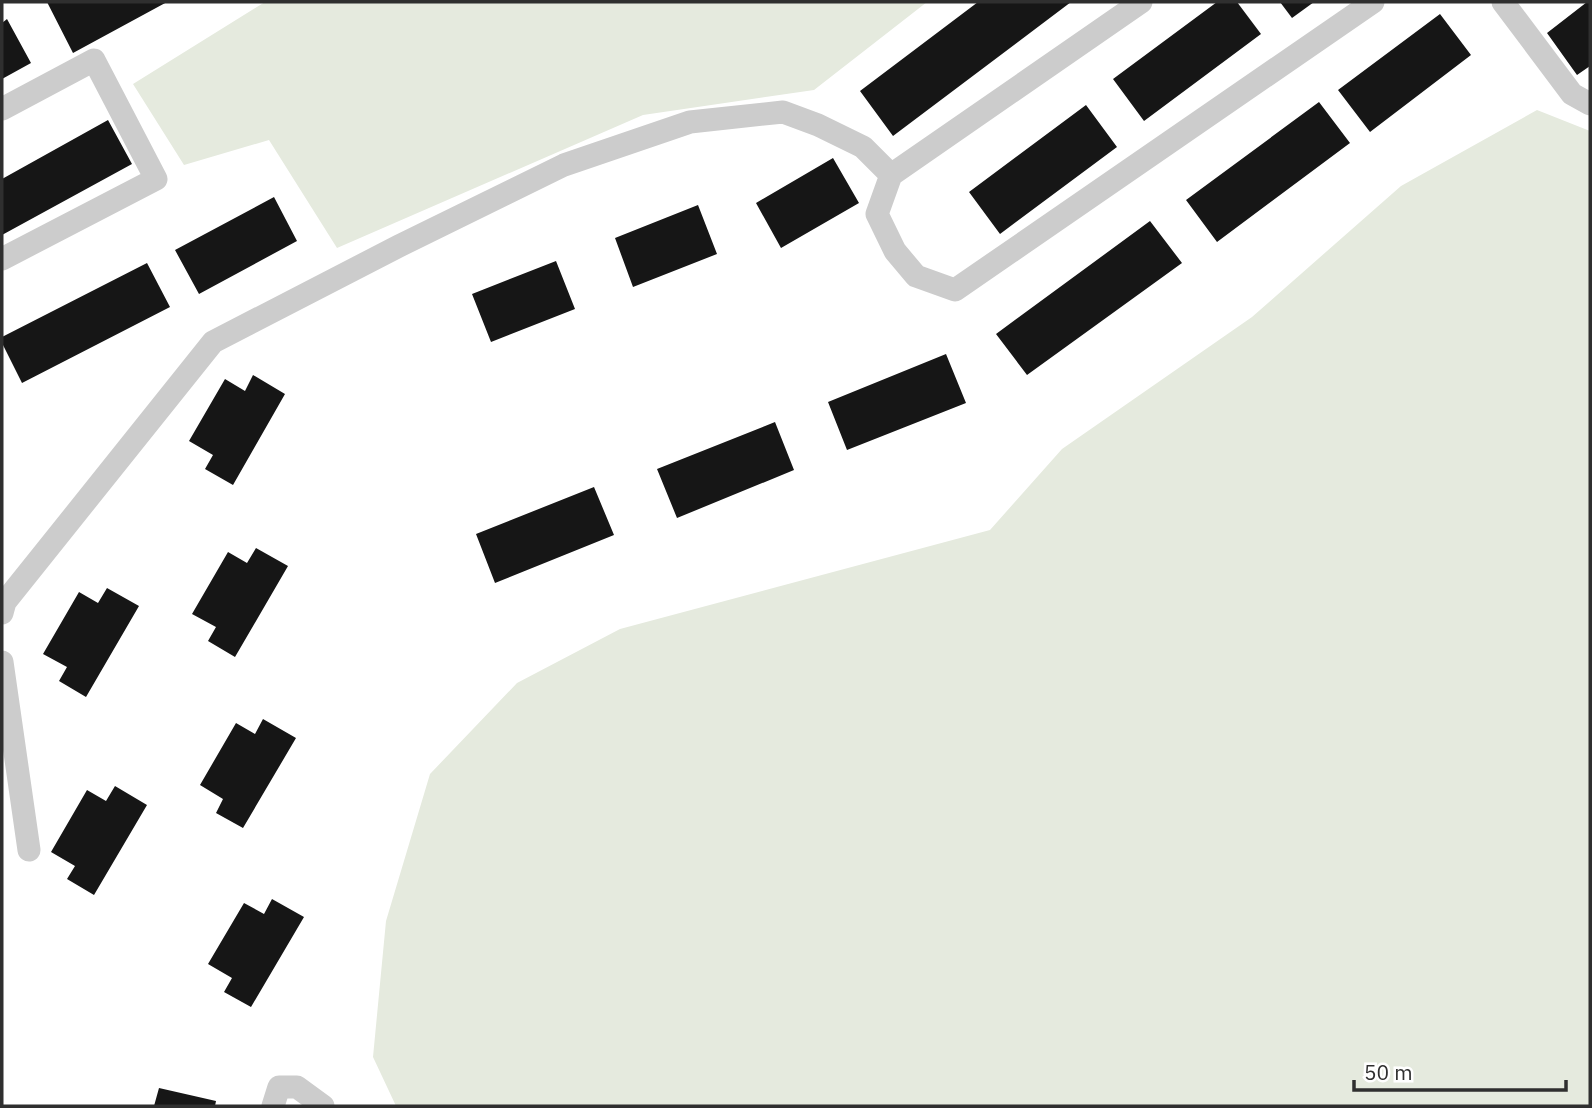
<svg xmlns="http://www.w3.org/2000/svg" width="1592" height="1108" font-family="'IBM Plex Sans',sans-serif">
<rect width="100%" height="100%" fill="#fff"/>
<path fill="#e5eade" d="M 265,2 L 927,2 L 814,90 L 643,115 L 337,248 L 269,140 L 184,165 L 133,84 Z
M 1537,110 L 1590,131 L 1590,1106 L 396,1106 L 373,1057 L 386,921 L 430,774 L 517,683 L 620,629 L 990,530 L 1062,449 L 1252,317 L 1401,186 Z"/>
<path fill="#161616" d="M 47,2 L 167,2 L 73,53 Z
M 978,2 L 1071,2 L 893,136 L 860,91 Z
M 1217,2 L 1237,2 L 1261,34 L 1144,121 L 1113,79 Z
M 1280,2 L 1314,2 L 1292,18 Z
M 1587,2 L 1590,2 L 1590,66 L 1577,75 L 1547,33 Z
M 1440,14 L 1471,55 L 1370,132 L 1338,90 Z
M 7,19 L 31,63 L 2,79 L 2,23 Z
M 1319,102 L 1350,143 L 1217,242 L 1186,200 Z
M 1086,105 L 1117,147 L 1000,234 L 969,192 Z
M 108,120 L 132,164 L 2,235 L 2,179 Z
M 833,158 L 859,203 L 781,248 L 756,203 Z
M 274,197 L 297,241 L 199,294 L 175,250 Z
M 698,205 L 717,254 L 633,287 L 615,238 Z
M 1150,221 L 1182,263 L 1027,375 L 996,334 Z
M 556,261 L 575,309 L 491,342 L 472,294 Z
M 147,263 L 170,307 L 22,383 L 2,343 L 2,337 Z
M 946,354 L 966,403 L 847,450 L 828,402 Z
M 253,375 L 285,394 L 233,485 L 205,469 L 213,455 L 189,441 L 225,379 L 245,391 Z
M 775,422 L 794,470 L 677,518 L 657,469 Z
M 594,487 L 614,535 L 495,583 L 476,534 Z
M 256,548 L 288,566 L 235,657 L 208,641 L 216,627 L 192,614 L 228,552 L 247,563 Z
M 107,588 L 139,606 L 86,697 L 59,681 L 67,667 L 43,654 L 79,592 L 98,603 Z
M 263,719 L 296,738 L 243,828 L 216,813 L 223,799 L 200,785 L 236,723 L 255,734 Z
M 115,786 L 147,805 L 94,895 L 67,879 L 75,866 L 51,852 L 87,790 L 106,801 Z
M 272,899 L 304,917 L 251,1007 L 224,992 L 232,978 L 208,964 L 244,903 L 264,914 Z
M 159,1088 L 216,1101 L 215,1106 L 154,1106 Z"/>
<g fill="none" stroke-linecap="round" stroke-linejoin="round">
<path stroke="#ccc" stroke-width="23" d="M 1141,2 L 891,175 L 877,214 L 895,251 L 916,276 L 955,290 L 1373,2
M 1503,2 L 1572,94 L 1590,104
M 2,109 L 94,60 L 156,179 L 2,259
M 2,613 L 5,602 L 213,342 L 399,246 L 564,165 L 690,122 L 783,112 L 818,125 L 863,147 L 891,175
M 2,662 L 29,850
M 273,1106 L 279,1087 L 297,1087 L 323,1106"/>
</g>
<rect width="1592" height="1108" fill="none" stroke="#2f2f2f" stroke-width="7"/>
<path d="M1354 1080v10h212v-10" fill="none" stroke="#2f2f2f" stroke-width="3.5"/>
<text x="1364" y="1080" font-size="21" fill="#2f2f2f" stroke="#ffffff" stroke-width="5" paint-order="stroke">50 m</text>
</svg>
